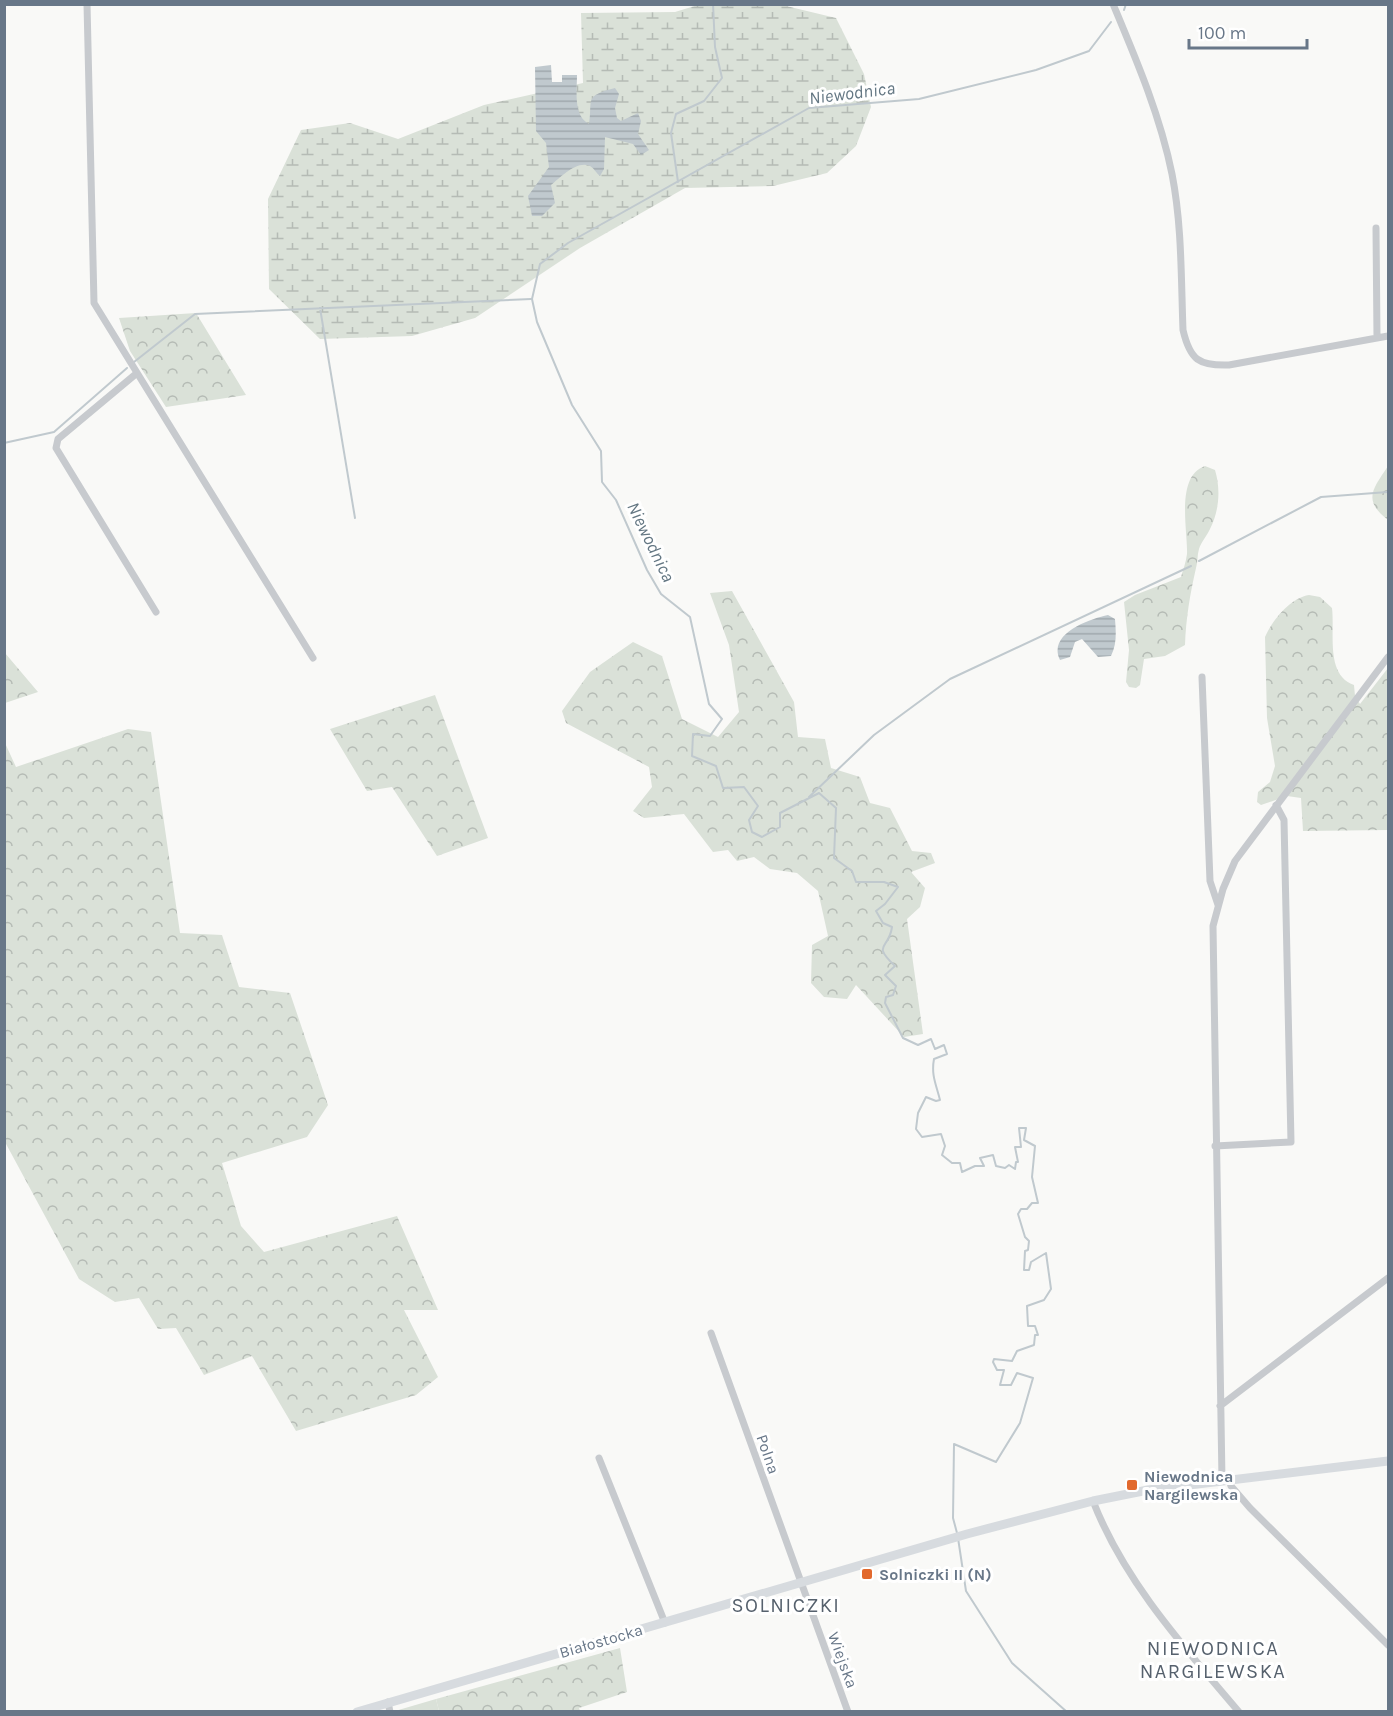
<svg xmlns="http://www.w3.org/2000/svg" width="1393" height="1716" font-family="Karla,sans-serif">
<defs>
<pattern id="forest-crowns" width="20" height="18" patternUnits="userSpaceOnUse" patternTransform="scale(1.5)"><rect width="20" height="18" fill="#dae1d8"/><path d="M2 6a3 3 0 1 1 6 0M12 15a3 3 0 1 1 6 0" fill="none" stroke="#b5bbb5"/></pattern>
<pattern id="wetland-marsh" width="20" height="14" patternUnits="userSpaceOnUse" patternTransform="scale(1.5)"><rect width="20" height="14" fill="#dae1d8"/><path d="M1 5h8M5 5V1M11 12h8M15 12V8" fill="none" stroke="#b5bbb5"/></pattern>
<pattern id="water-rules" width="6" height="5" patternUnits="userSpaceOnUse" patternTransform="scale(1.5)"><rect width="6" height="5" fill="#c0c9ce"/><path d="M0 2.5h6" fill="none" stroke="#a0a8ad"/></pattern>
</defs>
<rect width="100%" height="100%" fill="#f9f9f7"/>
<path fill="url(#forest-crowns)" d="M 196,313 L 246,395 L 166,407 L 130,351 L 119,318 Z
M 1205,466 L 1215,470 C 1221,490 1219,511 1210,529 C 1207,536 1201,542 1199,549 C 1197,555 1198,562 1196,568 C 1190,594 1186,618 1185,645 L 1165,656 L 1144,659 L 1140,685 L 1136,688 L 1129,687 L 1126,682 L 1129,650 L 1124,602 L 1135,595 L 1181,577 C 1183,570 1186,562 1187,554 C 1188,531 1175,476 1205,466 Z
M 1388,466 L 1388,520 C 1362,500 1373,489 1388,466 Z
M 732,591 L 794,702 L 798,737 L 825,739 L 831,768 L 860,777 L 870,803 L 890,808 L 912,851 L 931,853 L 935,863 L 911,872 L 925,888 L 920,907 L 907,919 L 923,1034 L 904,1037 L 856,985 L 847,999 L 824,997 L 811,983 L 812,945 L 828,936 L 818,891 L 797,873 L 770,869 L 754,857 L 737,861 L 728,850 L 713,852 L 684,814 L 644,818 L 633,811 L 652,787 L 649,767 L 566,723 L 562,711 L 590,672 L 633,642 L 662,656 L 682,719 L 718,737 L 739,712 L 729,645 L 710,593 Z
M 1309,595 L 1320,597 L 1332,608 C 1335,633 1325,675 1354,685 L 1355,696 L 1360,704 L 1388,668 L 1388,830 L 1303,831 L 1301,798 L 1287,796 L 1261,805 L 1257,802 L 1258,792 L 1270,782 L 1275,766 L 1267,718 L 1265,637 C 1272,621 1290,598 1309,595 Z
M 5,653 L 38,692 L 5,703 Z
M 435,695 L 488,838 L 437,856 L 392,787 L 367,791 L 330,729 Z
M 128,729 L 151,732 L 180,933 L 222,935 L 239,987 L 290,993 L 328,1105 L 307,1137 L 222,1163 L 241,1226 L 264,1252 L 397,1216 L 438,1310 L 404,1310 L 438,1377 L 416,1395 L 296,1431 L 252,1356 L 204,1375 L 176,1328 L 158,1329 L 139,1298 L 115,1302 L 79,1279 L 5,1142 L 5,743 L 16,767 Z
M 620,1648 L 627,1692 L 579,1708 L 580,1711 L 439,1711 L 436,1699 Z"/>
<path fill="url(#wetland-marsh)" d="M 701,4 L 782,5 L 836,18 L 864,74 L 871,107 L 856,146 L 827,173 L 773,186 L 685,188 L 580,248 L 475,318 L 412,336 L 320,339 L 269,289 L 268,199 L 301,130 L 350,123 L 398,139 L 484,105 L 583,83 L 581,13 L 675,12 Z"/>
<path fill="#dae1d8" d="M 436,1699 L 439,1711 L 395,1711 Z"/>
<path fill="url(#water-rules)" d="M 551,65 L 552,82 L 562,82 L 562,75 L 577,75 C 577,91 573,116 589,124 C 593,100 583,96 615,88 L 619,94 L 615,108 L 617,118 L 621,121 L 638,113 L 641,121 L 638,134 L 649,150 L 641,155 L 633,144 L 605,137 L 604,169 L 600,176 C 596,173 594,168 590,166 C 577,160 561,177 551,185 L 555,203 L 542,216 L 532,216 L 528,196 L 549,167 L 546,143 L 536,131 L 535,67 Z
M 1108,615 L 1115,619 C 1116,632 1117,644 1111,656 L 1098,657 L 1082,639 L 1075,642 L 1070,657 L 1060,660 C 1047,634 1089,619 1108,615 Z"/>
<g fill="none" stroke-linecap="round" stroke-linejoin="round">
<path stroke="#c0c9ce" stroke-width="2" d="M 1124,10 L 1126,4
M 678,182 L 671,133 L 676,114 L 704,101 L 722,78 L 715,47 L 713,4
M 320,308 L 355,518
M 134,362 L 195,314 L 531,299
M 4,443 L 54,432 L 127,368
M 1199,561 L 1321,497 L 1388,492
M 809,797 L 874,735 L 950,679 L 1191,566
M 957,1533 L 953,1518 L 954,1444 L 996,1462 L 1020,1423 L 1033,1378 L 1017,1373 L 1011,1385 L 1000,1385 L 1004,1370 L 997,1370 L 993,1362 L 994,1359 L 1012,1361 L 1017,1351 L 1034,1345 L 1035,1335 L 1038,1335 L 1035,1326 L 1028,1326 L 1027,1306 L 1044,1300 L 1051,1289 L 1046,1253 L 1031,1262 L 1029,1270 L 1024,1270 L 1025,1251 L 1028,1250 L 1029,1241 L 1025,1237 L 1018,1214 L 1021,1209 L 1027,1209 L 1032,1203 L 1038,1203 L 1032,1177 L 1035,1146 L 1024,1140 L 1026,1128 L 1019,1128 L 1021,1147 L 1015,1147 L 1018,1162 L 1016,1162 L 1015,1169 L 1009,1165 L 1005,1168 L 996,1166 L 993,1155 L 980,1158 L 984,1166 L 975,1166 L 962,1172 L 960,1163 L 952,1163 L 942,1155 L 945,1146 L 941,1134 L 922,1137 L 916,1129 L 918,1113 L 926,1097 L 936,1101 L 940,1100 C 936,1084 931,1075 934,1059 L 947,1054 L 944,1045 L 935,1049 L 931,1039 L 918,1045 L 903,1038 L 885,1003 L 886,997 L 893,995 L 896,986 L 885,975 L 895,966 C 871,943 889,950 892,927 L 883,923 L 876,911 L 885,904 L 898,887 L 884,882 L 856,882 L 852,871 L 834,858 L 836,808 L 819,793 L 780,813 L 780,827 L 762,837 L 752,832 L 749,820 L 758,806 L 744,787 L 723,788 L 716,766 L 692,756 L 693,734 L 710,736 L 722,719 L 709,704 L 690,617 L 661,594 L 647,570 L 616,500 L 602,482 L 601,451 L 572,405 L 537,322 L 532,299 L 540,264 L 568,243 L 809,108 L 919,99 L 1036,70 L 1089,51 L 1111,22
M 958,1538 L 966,1591 L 1012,1663 L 1067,1712"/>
<path stroke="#c7cace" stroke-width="7" d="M 87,4 L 94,303 L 313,658
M 1113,4 C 1136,59 1160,115 1172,174 C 1182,225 1181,278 1183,330 C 1190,360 1199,366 1229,365 L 1388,336
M 1376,228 L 1377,337
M 137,373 L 58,439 L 56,448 L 156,612
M 1202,677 L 1210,881 L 1218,905
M 1215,1146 L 1291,1142 L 1284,820 L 1276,805
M 711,1333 L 848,1712
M 1220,1406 L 1388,1278
M 599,1458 L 665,1623
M 1229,1479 L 1231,1486 L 1250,1508 L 1388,1645
M 1222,1480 L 1213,926 L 1223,889 L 1235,861 L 1388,657
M 1093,1501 C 1124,1581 1184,1647 1239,1712
M 388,1702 L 390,1712"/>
<path stroke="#d7dbdf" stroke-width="9" d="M 357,1712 L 967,1534 L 1093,1501 L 1148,1490 L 1388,1461"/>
</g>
<g fill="#e2692d" stroke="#fff" stroke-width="2">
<rect x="1126" y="1479" width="12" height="12" rx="3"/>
<rect x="861" y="1568" width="12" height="12" rx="3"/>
</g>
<g text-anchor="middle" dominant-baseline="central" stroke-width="6" stroke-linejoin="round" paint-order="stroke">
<g font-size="16" fill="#687788" stroke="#fff">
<text transform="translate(768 1454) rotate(71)">Polna</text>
<text transform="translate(601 1641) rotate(-16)">Białostocka</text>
<text transform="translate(843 1660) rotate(70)">Wiejska</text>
</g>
<g font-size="16" font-weight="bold" fill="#687788" stroke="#fff" text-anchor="start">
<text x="1144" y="1476">Niewodnica<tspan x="1144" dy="18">Nargilewska</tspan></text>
<text x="879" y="1574">Solniczki II (N)</text>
</g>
<g font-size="18" font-style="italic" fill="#647783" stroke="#fff">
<text transform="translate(852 93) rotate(-7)">Niewodnica</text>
<text transform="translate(651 542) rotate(64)">Niewodnica</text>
</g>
<g font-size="20" letter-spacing="1.5" fill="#56616d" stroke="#fff">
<text x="786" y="1605">SOLNICZKI</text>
<text x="1213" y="1648">NIEWODNICA<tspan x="1213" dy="23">NARGILEWSKA</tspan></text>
</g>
</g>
<rect width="1393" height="1716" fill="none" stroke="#687788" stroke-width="12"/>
<path d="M1189 39v9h118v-9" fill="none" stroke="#687788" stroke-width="3"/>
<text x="1198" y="39" font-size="18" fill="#687788" stroke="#ffffff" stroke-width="4.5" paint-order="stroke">100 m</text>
</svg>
